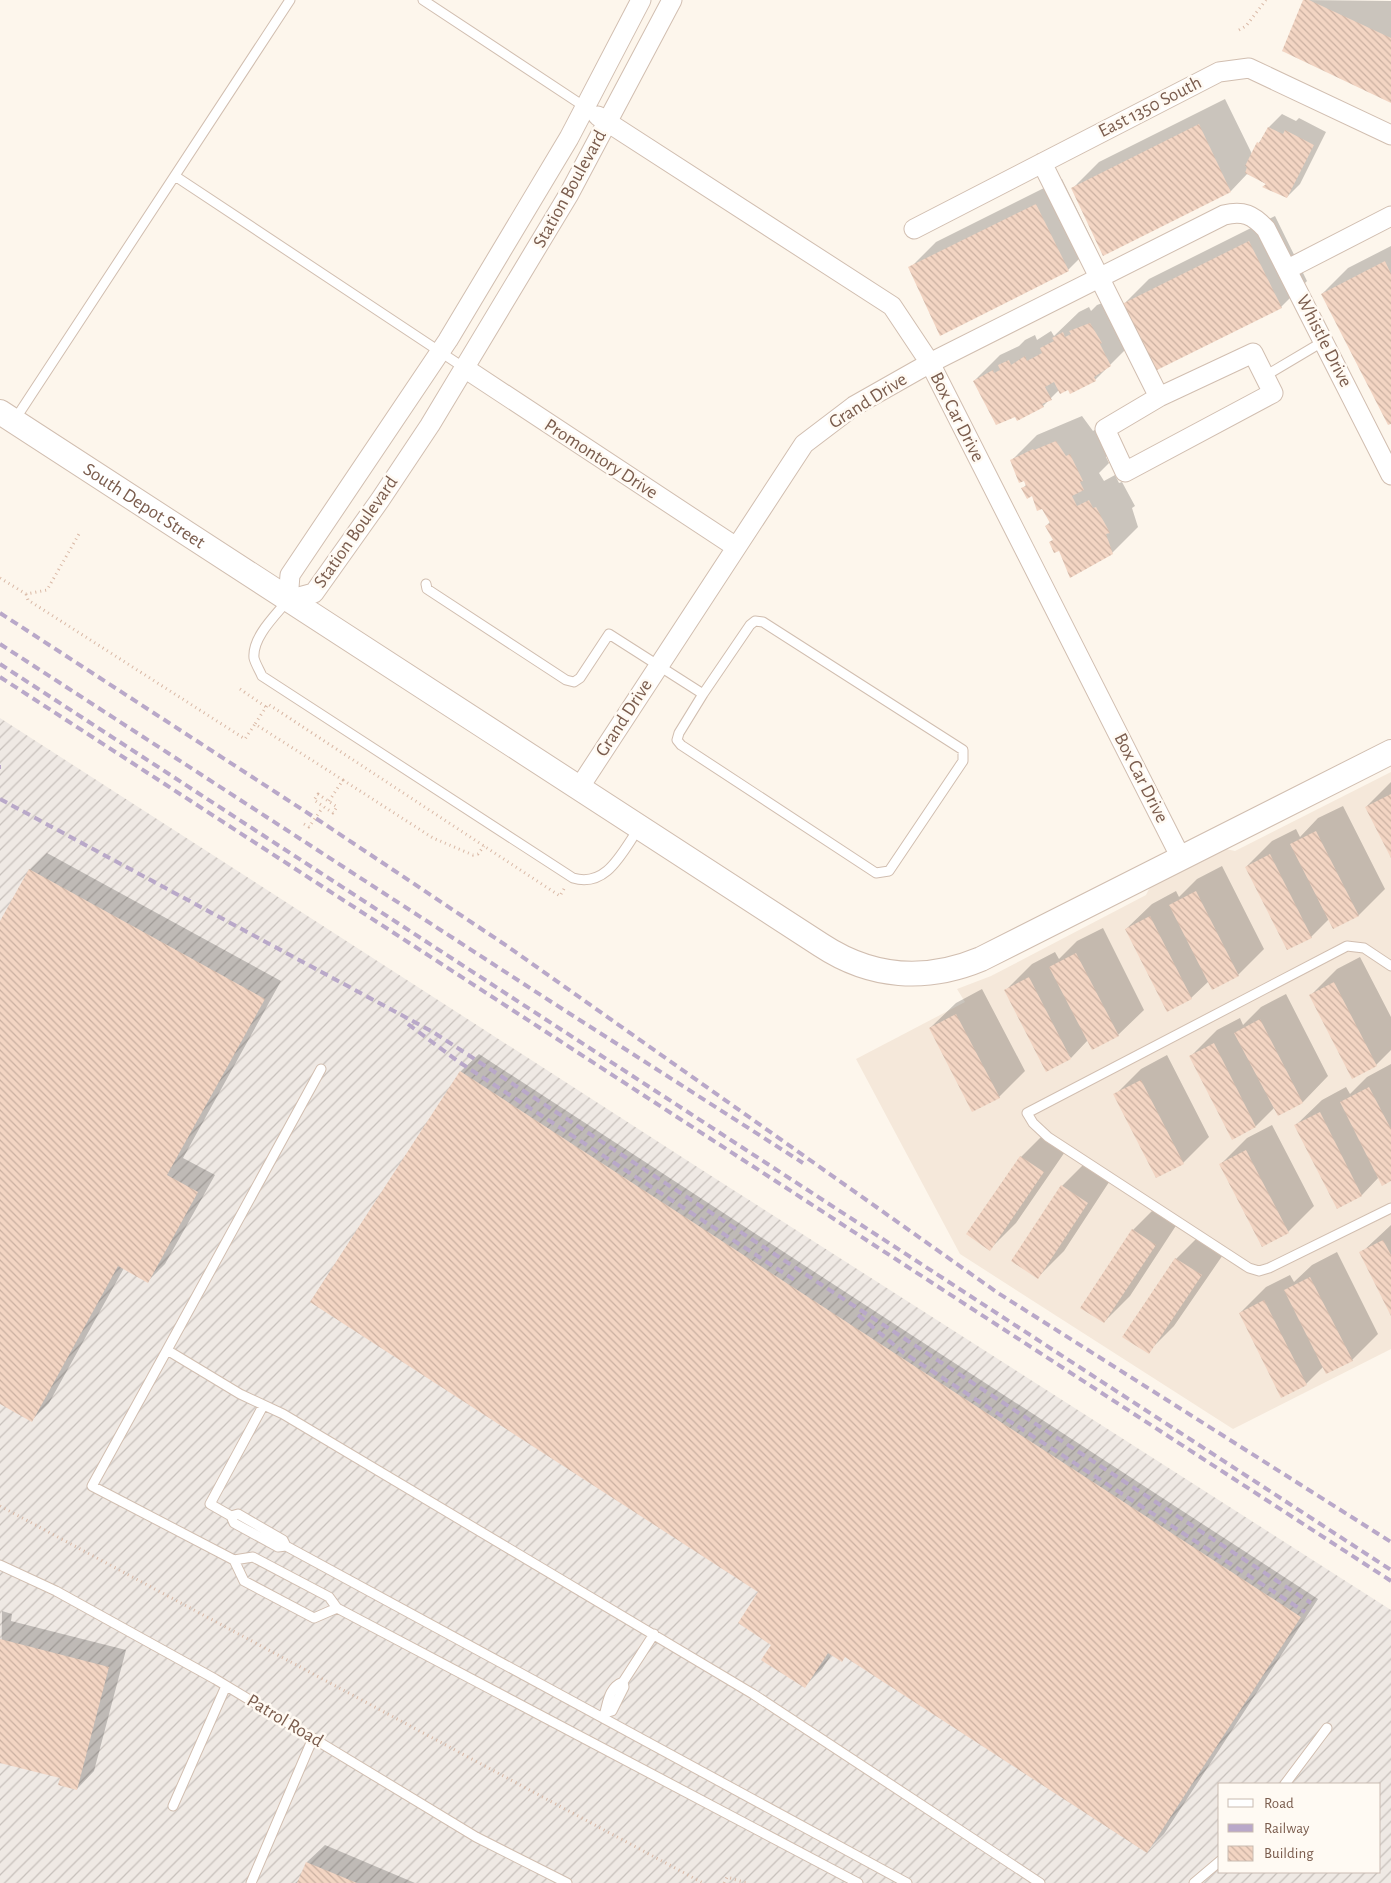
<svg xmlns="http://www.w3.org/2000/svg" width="1391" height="1883" font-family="'Alegreya Sans',sans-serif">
<defs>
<pattern id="industrial-furrows" width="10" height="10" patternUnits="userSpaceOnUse" patternTransform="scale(1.25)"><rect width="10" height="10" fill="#efe9e4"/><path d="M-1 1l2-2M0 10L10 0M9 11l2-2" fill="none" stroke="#c7c0bb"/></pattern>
<pattern id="building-back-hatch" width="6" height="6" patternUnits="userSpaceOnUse" patternTransform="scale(1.25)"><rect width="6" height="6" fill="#f3d5c3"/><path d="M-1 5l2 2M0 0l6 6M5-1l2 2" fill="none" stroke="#cab0a1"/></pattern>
</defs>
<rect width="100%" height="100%" fill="#fdf6ec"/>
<path fill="#f5e8da" d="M 1391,772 L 1391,1349 L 1233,1429 L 960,1254 L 856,1059 L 965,1002 L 957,989 L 991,976 L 1146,895 L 1150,887 L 1226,849 L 1235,851 Z"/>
<path fill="url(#industrial-furrows)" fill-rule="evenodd" d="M 0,718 L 702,1170 L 1391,1610 L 1391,1883 L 0,1883 ZM 1220,1784 L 1380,1784 L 1380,1872 L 1220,1872 Z"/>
<path fill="#0003" d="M 1305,0 L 1391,1 L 1391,102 Z
M 1225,99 L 1252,154 L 1269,127 L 1282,114 L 1296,121 L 1299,118 L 1326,132 L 1300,184 L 1287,197 L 1248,173 L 1231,191 L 1103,254 L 1073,188 L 1099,162 Z
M 1062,179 L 1094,244 L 1068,270 L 910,268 L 936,242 Z
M 1275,216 L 1307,281 L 1281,307 L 1138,337 L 1095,380 L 1070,392 L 1069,389 L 1059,390 L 1043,406 L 974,381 L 1000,355 L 1019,346 L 1025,340 L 1035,335 L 1037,340 L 1051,331 L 1054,336 L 1079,312 L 1089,307 L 1091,311 L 1097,305 L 1116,298 L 1123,305 L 1149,279 Z
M 1391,246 L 1391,422 L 1322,294 L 1348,268 Z
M 1082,416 L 1093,431 L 1096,429 L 1108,454 L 1106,457 L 1109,463 L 1099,473 L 1104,481 L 1115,475 L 1119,483 L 1122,482 L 1135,506 L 1132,508 L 1138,527 L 1112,553 L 1050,542 L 1054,539 L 1046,526 L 1050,522 L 1043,507 L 1032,494 L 1023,488 L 1027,484 L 1011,461 L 1037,435 Z
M 1391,782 L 1391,855 L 1366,807 Z
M 1343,806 L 1385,889 L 1359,915 L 1334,927 L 1329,919 L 1311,937 L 1246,867 L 1272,841 L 1296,829 L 1300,837 L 1318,818 Z
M 47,853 L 281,981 L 183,1158 L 215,1175 L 165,1264 L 148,1281 L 124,1268 L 49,1403 L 32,1420 L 0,1403 L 0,924 L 30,870 Z
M 1222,866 L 1264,949 L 1238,975 L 1209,981 L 1191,998 L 1126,929 L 1152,904 L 1176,891 L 1179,897 L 1197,879 Z
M 1103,928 L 1144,1010 L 1118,1035 L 1088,1040 L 1071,1058 L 1006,990 L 1032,964 L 1055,952 L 1059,959 L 1077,941 Z
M 1360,957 L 1391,1017 L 1391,1050 L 1376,1065 L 1311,995 L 1337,969 Z
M 982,989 L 1025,1071 L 999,1097 L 930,1028 L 956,1003 Z
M 1286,994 L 1328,1076 L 1303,1102 L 1278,1115 L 1274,1108 L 1256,1126 L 1233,1138 L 1191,1056 L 1217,1030 L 1240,1018 L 1243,1025 L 1261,1007 Z
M 479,1054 L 1318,1599 L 1164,1834 L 1146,1852 L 846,1656 L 832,1654 L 822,1669 L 805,1686 L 772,1644 L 760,1592 L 311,1301 L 461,1071 Z
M 1167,1055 L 1209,1137 L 1183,1163 L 1115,1095 L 1141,1069 Z
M 1391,1064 L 1391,1180 L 1379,1177 L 1362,1195 L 1337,1207 L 1296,1125 L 1322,1100 L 1346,1087 L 1350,1094 L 1367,1077 Z
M 1272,1125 L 1314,1206 L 1288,1232 L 1221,1164 L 1247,1138 Z
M 1047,1131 L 1069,1146 L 1016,1223 L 990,1249 L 968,1234 L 1021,1157 Z
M 1088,1160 L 1113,1176 L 1064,1251 L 1038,1277 L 1062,1186 Z
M 1159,1204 L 1181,1218 L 1130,1296 L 1104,1322 L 1133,1230 Z
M 1391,1225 L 1391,1313 L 1361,1253 Z
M 1202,1233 L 1227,1249 L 1174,1326 L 1148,1352 L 1124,1336 L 1176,1259 Z
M 1337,1252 L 1378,1334 L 1352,1360 L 1324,1366 L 1306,1384 L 1240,1313 L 1266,1287 L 1290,1275 L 1294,1282 L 1312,1265 Z
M 2,1611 L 12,1614 L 11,1621 L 126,1650 L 94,1771 L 77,1789 L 61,1777 L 0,1761 Z
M 325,1845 L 415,1883 L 295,1883 L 301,1878 L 307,1862 Z"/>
<path fill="url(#building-back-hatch)" d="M 1303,0 L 1309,0 L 1391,38 L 1391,103 L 1282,51 Z
M 1199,124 L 1231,192 L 1103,256 L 1071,188 Z
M 1268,127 L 1283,134 L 1285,130 L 1314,145 L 1287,198 L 1262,187 L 1266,184 L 1245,173 L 1247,167 L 1245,166 L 1257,142 L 1259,143 Z
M 1036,204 L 1069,271 L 940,336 L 908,267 Z
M 1249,241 L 1282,308 L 1153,372 L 1122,304 Z
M 1385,261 L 1391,274 L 1391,424 L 1388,425 L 1321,294 Z
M 1090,323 L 1102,343 L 1100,344 L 1111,366 L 1094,377 L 1096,381 L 1070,394 L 1068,390 L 1060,394 L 1054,382 L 1045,387 L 1052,400 L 1042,404 L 1044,407 L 1017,421 L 1015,417 L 996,425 L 973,381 L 993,370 L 994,373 L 1000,370 L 998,365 L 1009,360 L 1011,365 L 1025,356 L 1027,361 L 1042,353 L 1040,348 L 1054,341 L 1052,338 L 1063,332 L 1065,337 L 1071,334 L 1069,331 Z
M 1056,441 L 1066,456 L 1070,454 L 1083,481 L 1080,482 L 1084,490 L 1072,496 L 1077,506 L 1089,500 L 1093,508 L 1096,507 L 1110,533 L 1106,534 L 1113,554 L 1070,578 L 1059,551 L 1054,553 L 1049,542 L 1053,540 L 1045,526 L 1050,523 L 1042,509 L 1037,511 L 1032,496 L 1027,499 L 1021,488 L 1026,486 L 1024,481 L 1019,483 L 1010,460 L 1033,449 L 1034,450 Z
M 1391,794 L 1391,858 L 1365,807 Z
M 1316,831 L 1359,916 L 1333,929 L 1290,844 Z
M 1270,854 L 1312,938 L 1287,950 L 1245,867 Z
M 29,869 L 265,999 L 167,1175 L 198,1192 L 148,1283 L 118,1266 L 32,1422 L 0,1404 L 0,921 Z
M 1196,891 L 1239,976 L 1212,990 L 1169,905 Z
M 1150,916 L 1192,999 L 1167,1012 L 1125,929 Z
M 1076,953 L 1119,1036 L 1092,1050 L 1049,967 Z
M 1029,977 L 1071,1059 L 1046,1072 L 1004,990 Z
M 1334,982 L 1377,1066 L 1352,1079 L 1309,995 Z
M 956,1014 L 1000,1098 L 972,1112 L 929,1028 Z
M 1260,1019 L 1303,1103 L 1278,1116 L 1234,1033 Z
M 1214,1043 L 1256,1127 L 1232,1140 L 1189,1056 Z
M 460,1071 L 1301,1617 L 1147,1853 L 845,1657 L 842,1662 L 828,1653 L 805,1688 L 761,1660 L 771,1645 L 738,1623 L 758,1592 L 310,1302 Z
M 1141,1080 L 1184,1164 L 1156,1178 L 1113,1094 Z
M 1369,1087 L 1391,1129 L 1391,1181 L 1382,1186 L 1340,1102 Z
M 1320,1112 L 1362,1196 L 1337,1209 L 1294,1125 Z
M 1246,1150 L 1289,1233 L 1262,1247 L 1219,1164 Z
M 1020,1156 L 1044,1172 L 990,1251 L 966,1234 Z
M 1061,1185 L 1088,1203 L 1038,1279 L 1011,1261 Z
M 1132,1229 L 1156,1245 L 1104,1323 L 1080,1308 Z
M 1383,1240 L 1391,1255 L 1391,1316 L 1359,1252 Z
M 1175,1258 L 1202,1275 L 1149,1354 L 1122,1337 Z
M 1310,1277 L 1353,1361 L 1326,1374 L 1284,1290 Z
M 1264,1300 L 1307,1385 L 1281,1398 L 1239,1313 Z
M 0,1639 L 109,1667 L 77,1790 L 58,1785 L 60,1778 L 0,1763 Z
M 306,1862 L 357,1883 L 297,1883 Z"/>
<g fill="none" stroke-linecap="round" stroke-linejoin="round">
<g stroke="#d1beb0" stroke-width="11">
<path id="service" d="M 423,0 L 585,107
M 175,176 L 466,369
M 1265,376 L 1324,341
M 14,421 L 290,0
M 426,584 L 427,589 L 566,680 L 574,682 L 580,678 L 609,634 L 703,694 L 679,733 L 677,740 L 681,745 L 876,873 L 889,871 L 963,761 L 963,750 L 763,622 L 755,621 L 750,625 L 703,694
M 288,600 C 276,615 252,637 254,658 C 255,663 260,671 262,676 L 573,878 C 607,888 622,852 639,828
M 1391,966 L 1364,948 L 1347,946 L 1027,1113 L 1033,1123 L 1048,1137 L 1249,1268 L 1259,1271 L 1269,1268 L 1391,1208
M 167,1350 L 321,1069
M 231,1516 L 210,1504 L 263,1406
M 286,1546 L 278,1547 L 234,1523 L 231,1516 L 238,1514 L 283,1540 L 286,1546 L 907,1883
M 234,1560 L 92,1486 L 167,1350 L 240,1394 L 283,1414 L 753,1694 L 1040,1883
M 0,1565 L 56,1591 L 215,1679 L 476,1837 L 567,1883
M 337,1608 L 314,1618 L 244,1581 L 234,1560 L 253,1557 L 329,1597 L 337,1608 L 858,1883
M 605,1713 L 612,1711 L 624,1687 L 623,1682
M 603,1718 C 608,1706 607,1688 623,1682 L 654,1634
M 1285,1784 L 1327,1728
M 173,1806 L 226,1686
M 251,1883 L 313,1738
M 1194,1883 L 1220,1861"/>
</g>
<g stroke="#d1beb0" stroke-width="21">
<path id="minor" d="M 641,0 L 569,138 L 448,340 L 290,575 L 288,600 L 314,593 L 380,500 L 430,425 L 569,194 L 672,0
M 598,116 L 892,306 L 930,363 L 1181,858
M 1042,163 L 1159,397 L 1253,353 L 1273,393 L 1125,472 L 1105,429 L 1159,397
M 914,229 L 1219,72 L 1249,68 L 1391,135
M 1288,269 L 1391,216
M 466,369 L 736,547
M 579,788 L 804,444 L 854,406 L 930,363 L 1224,215 C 1243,210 1253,215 1266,229 L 1391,475"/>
</g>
<g stroke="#d1beb0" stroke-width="26">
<g id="tertiary">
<path id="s1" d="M 0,412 L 821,945 C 871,978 926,982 981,959 L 1391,752"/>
</g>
</g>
<path stroke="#d9b8a5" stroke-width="3" stroke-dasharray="1 4" stroke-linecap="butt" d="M 1239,30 L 1246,26 L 1266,0
M 0,578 L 26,594 L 47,590 L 79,534
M 26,594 L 28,600 L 245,739 L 255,724
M 240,689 L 266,707
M 343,780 L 433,838 L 473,855 L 478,854 L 484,846
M 318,794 L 337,807 L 333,813 L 314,800 Z
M 329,801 L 343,780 L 255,724 L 268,704 L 560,896 L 565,887
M 304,824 L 309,827 L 323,807
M 0,1506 L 703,1883
M 724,1883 L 727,1877 L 746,1883"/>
<use href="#service" stroke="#fff" stroke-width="9"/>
<use href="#minor" stroke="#fff" stroke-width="19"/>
<use href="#tertiary" stroke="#fff" stroke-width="24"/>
<path stroke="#b9a8c9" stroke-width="4" stroke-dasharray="8 5" stroke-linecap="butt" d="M 0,613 L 323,823 L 507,946 L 998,1293 L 1391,1542
M 0,644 L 550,1001 L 803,1163
M 0,664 L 1391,1570
M 0,677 L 1391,1581
M 0,767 L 1,767
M 0,799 L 433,1032 L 1311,1603
M 408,1024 L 459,1062 L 796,1281
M 858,1315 L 904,1353 L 1305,1612"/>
</g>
<g text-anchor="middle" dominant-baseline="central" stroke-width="5" stroke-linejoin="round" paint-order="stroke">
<g font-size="19" fill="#7a5c4d" stroke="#fffaf3">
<text transform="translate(1150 107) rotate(-27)">East 1350 South</text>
<text transform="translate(570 189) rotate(-61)">Station Boulevard</text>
<text transform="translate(1324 341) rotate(63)">Whistle Drive</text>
<text transform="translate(868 401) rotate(-32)">Grand Drive</text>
<text transform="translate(957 417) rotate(63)">Box Car Drive</text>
<text transform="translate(601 459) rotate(33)">Promontory Drive</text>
<text stroke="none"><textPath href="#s1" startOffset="172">South Depot Street</textPath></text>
<text transform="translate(356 532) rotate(-55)">Station Boulevard</text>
<text transform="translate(624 718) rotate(-57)">Grand Drive</text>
<text transform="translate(1141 778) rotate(63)">Box Car Drive</text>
<text transform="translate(285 1721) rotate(31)">Patrol Road</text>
</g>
</g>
<rect x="1218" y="1783" width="162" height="90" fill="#fffaf3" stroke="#cabbb1"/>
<rect x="1228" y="1799" width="25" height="8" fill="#ffffff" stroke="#cabbb1"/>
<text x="1264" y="1808" font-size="15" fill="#7a5c4d">Road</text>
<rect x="1228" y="1824" width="25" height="8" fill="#b9a8c9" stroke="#cabbb1"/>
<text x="1264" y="1833" font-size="15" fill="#7a5c4d">Railway</text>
<rect x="1228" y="1846" width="25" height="15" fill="url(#building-back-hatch)" stroke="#cabbb1"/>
<text x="1264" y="1858" font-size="15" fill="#7a5c4d">Building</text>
</svg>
